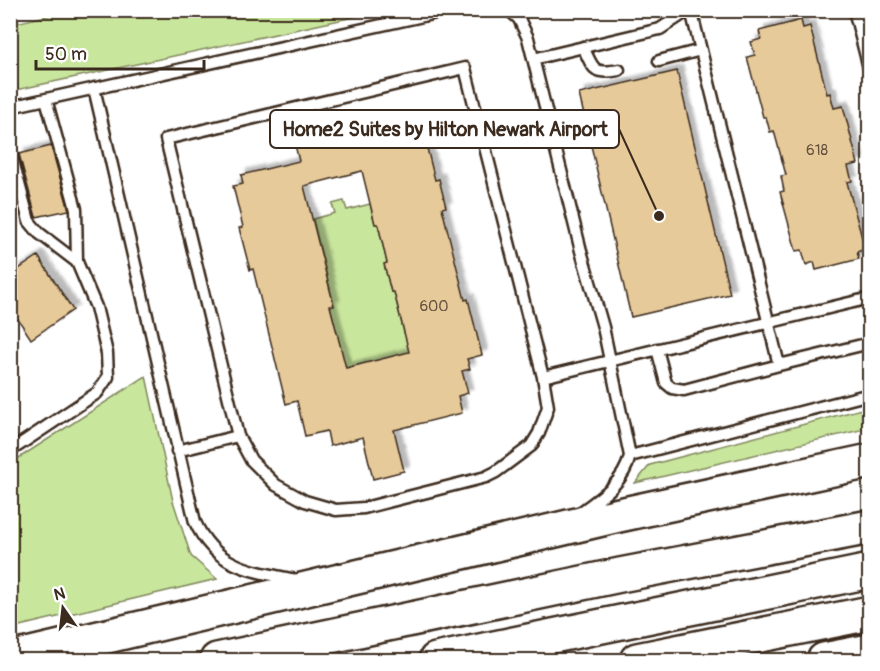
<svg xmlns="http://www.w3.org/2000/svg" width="880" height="671" font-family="Pangolin,sans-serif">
<defs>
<filter id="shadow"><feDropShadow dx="5.5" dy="-5.5" stdDeviation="1.5" flood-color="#0004"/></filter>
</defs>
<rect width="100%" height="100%" fill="#fff"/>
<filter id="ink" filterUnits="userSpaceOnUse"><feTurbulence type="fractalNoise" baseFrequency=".0167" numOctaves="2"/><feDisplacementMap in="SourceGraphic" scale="12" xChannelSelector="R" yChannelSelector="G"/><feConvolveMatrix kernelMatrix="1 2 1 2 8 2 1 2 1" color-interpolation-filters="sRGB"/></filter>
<g filter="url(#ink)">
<path fill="#c9e69d" stroke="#82885e" stroke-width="1.5" d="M 72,10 L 382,10 L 382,11 L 11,91 L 11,24 Z
M 344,201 L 347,210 L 370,204 L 375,224 L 378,224 L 387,263 L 384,264 L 391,292 L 394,292 L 404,333 L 439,347 L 402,354 L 318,375 L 340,346 L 330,306 L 334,305 L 313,219 L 335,213 L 332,204 Z
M 146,376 L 173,501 L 191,556 L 217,579 L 11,628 L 11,463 Z
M 869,407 L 869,428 L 635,483 L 650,465 Z"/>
<path fill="#e6ca9a" stroke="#3b2a1e" stroke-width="1.5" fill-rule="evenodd" filter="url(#shadow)" d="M 801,20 L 803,28 L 810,26 L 827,94 L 830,93 L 834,108 L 843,106 L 858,164 L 848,166 L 852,181 L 847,182 L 865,249 L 857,252 L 859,259 L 816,270 L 814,262 L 806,265 L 802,250 L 796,251 L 780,192 L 784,191 L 781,176 L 786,175 L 774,131 L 770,132 L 766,117 L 763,117 L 747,57 L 755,55 L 751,42 L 761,39 L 759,31 Z
M 677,71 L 730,294 L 631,317 L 579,94 Z
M 351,127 L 355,146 L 413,133 L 415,142 L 425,140 L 435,180 L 439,179 L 446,207 L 442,208 L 465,300 L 468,299 L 482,355 L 467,359 L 470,369 L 462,371 L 468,393 L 458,396 L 462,413 L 394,430 L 404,471 L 373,479 L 363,437 L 330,446 L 327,431 L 305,436 L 297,401 L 286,404 L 253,269 L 250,270 L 239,228 L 243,227 L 233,186 L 243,184 L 241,175 L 299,161 L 294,141 ZM 362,171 L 375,224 L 378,224 L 387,263 L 384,264 L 391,292 L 394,292 L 409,352 L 346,368 L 330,306 L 334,306 L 304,186 Z
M 51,146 L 69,210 L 36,217 L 19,154 Z
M 38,256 L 73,310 L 31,339 L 10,307 L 10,275 Z"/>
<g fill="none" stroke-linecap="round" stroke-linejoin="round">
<g stroke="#3b2a1e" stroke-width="15">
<path id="lane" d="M 509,10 L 519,19 L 528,38 L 581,251 L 603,327 L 630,456 C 624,482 602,497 581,512
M 691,10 L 779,365 L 870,343
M 854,10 L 870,72
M 583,47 C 594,69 592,75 619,70
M 533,59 L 660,29 L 689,10
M 659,61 L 701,50
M 465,68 L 543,377 L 548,407 L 539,433 L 531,446 L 496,472 L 486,477 L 364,508 L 336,510 L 305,501 L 276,485 L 251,460 L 238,436 L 166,139 Z
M 94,88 L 195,522 C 216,568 252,571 297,580
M 10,107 L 450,10
M 10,150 L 29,221 L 39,233 L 77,262
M 657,349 L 666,383 L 672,388 L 684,390 L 779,365
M 543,377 L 870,298
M 10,451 L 97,393 L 108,377 L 107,353 L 96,307 L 77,262 L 76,209 L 46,99
M 177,451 L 238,436
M 630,456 L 870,394"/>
</g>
<g stroke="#3b2a1e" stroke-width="38">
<path id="highway" d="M 10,659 L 619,515 L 870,461
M 217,660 L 620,575 L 870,527
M 436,660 L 870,571
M 637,660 L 870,613
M 824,660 L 870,651"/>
</g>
<use href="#lane" stroke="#fff" stroke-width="10"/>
<use href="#highway" stroke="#fff" stroke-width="33"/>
</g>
</g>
<g text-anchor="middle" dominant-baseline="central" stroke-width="6" stroke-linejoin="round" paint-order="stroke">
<g font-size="15" fill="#66523d">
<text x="817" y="150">618</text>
<text x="434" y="306">600</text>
</g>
</g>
<path fill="none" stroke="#3b2a1e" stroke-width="2" d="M659 216L619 129"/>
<circle fill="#3b2a1e" stroke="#fff" stroke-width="2" cx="659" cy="216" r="6"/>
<rect fill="#fff" stroke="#3b2a1e" stroke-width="2" x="270" y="110" width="349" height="38" rx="6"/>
<g font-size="20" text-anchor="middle" font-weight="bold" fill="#3b2a1e">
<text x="445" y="136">Home2 Suites by Hilton Newark Airport</text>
</g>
<rect width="880" height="671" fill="none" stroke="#fff" stroke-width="36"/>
<rect x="18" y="18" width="844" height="635" fill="none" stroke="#3b2a1e" stroke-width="2" filter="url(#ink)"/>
<g transform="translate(63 608) rotate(346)" stroke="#ffffff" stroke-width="4.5" paint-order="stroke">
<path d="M0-4.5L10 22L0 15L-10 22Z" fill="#3b2a1e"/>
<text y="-9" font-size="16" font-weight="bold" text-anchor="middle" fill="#3b2a1e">N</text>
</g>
<path d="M36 60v9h168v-9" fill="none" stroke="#3b2a1e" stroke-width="3"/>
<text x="45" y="60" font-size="18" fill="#3b2a1e" stroke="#ffffff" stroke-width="4.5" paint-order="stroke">50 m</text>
</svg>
